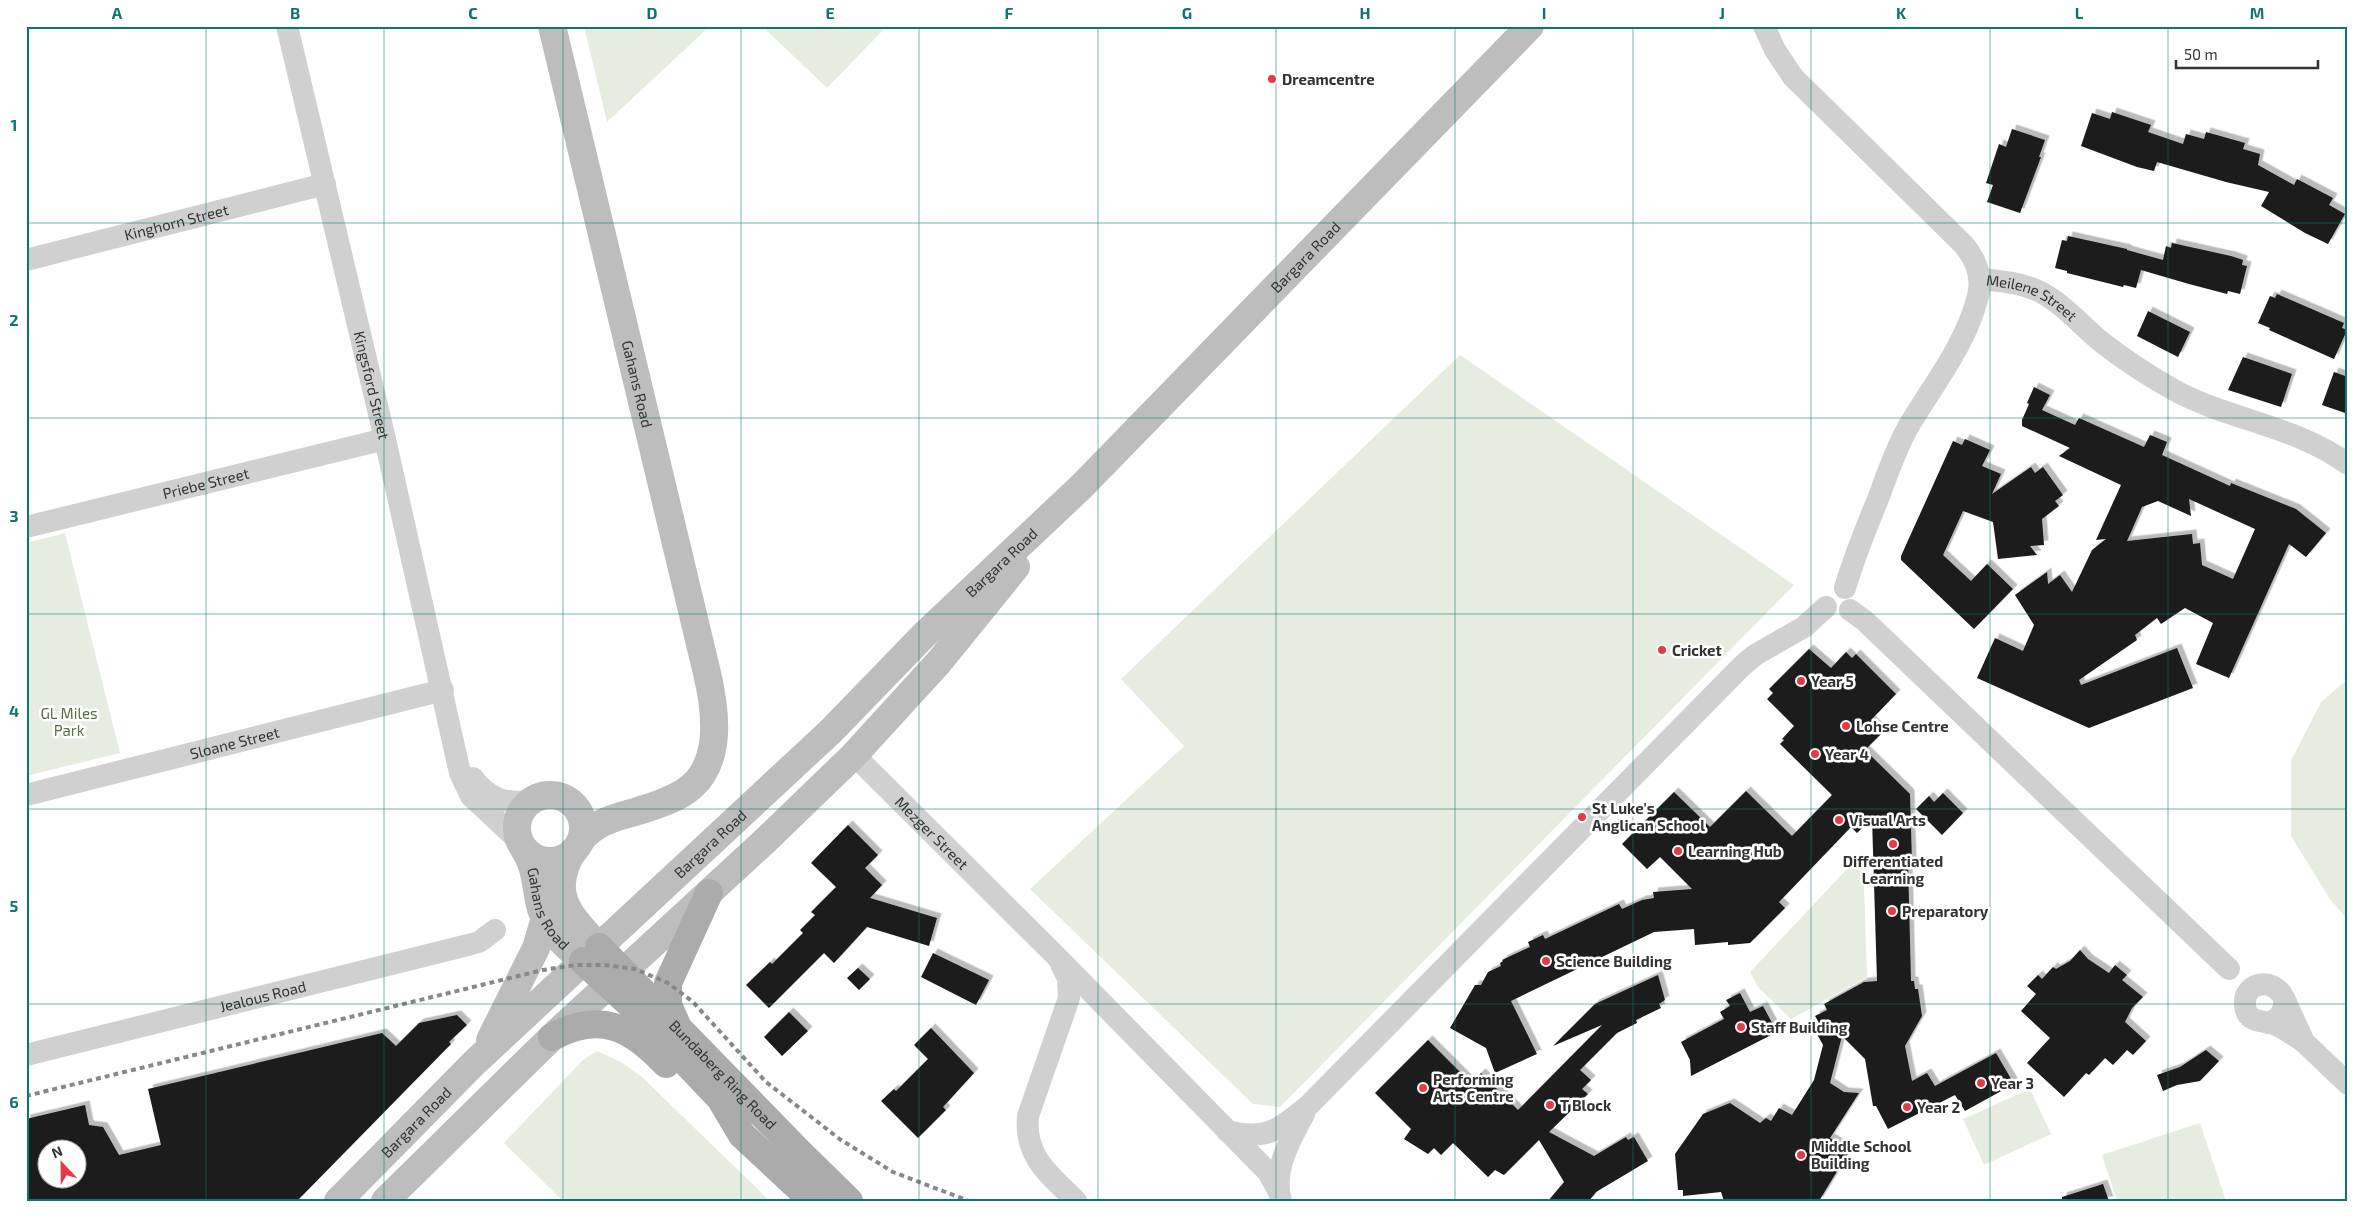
<svg xmlns="http://www.w3.org/2000/svg" width="2374" height="1227" font-family="'Exo 2',sans-serif">
<defs>
<filter id="shadow"><feDropShadow dx="4.5" dy="-4.5" stdDeviation="0" flood-color="#0004"/></filter>
</defs>
<rect width="100%" height="100%" fill="#fff"/>
<path fill="#e6ecdf" d="M 584,26 L 710,26 L 607,122 Z
M 762,26 L 887,26 L 827,88 Z
M 1460,355 L 1794,585 L 1280,1107 L 1253,1104 L 1030,889 L 1184,746 L 1121,679 Z
M 65,533 L 120,753 L 26,776 L 26,543 Z
M 2348,679 L 2348,920 L 2330,899 L 2291,836 L 2291,761 L 2321,702 Z
M 1863,852 L 1867,977 L 1791,1019 L 1758,987 L 1750,972 Z
M 597,1051 L 621,1062 L 642,1077 L 770,1201 L 563,1201 L 504,1143 L 583,1060 Z
M 2030,1089 L 2051,1134 L 1984,1165 L 1963,1119 Z
M 2200,1123 L 2226,1201 L 2117,1201 L 2102,1155 Z"/>
<path fill="#1a1a1a" fill-rule="evenodd" filter="url(#shadow)" d="M 2112,112 L 2151,125 L 2148,132 L 2183,144 L 2186,134 L 2204,139 L 2206,132 L 2245,143 L 2243,149 L 2260,154 L 2258,165 L 2294,185 L 2297,179 L 2333,198 L 2329,205 L 2345,214 L 2328,244 L 2305,233 L 2261,206 L 2269,192 L 2226,182 L 2157,162 L 2154,171 L 2137,167 L 2081,146 L 2092,113 L 2110,119 Z
M 2012,129 L 2045,140 L 2039,157 L 2041,157 L 2020,213 L 1987,202 L 1993,185 L 1986,183 L 1999,144 L 2006,147 Z
M 2068,236 L 2127,249 L 2127,250 L 2163,260 L 2166,246 L 2171,248 L 2172,243 L 2231,256 L 2243,260 L 2242,265 L 2247,266 L 2240,294 L 2228,291 L 2227,294 L 2189,284 L 2141,270 L 2136,288 L 2124,285 L 2123,287 L 2067,273 L 2067,271 L 2055,268 L 2062,240 L 2067,241 Z
M 2277,294 L 2344,323 L 2342,328 L 2347,330 L 2334,359 L 2269,330 L 2270,328 L 2258,323 L 2270,296 L 2275,298 Z
M 2148,311 L 2190,332 L 2178,357 L 2137,336 Z
M 2243,357 L 2292,374 L 2281,407 L 2228,390 Z
M 2334,372 L 2348,377 L 2348,414 L 2322,405 Z
M 2034,387 L 2050,395 L 2042,410 L 2075,425 L 2079,418 L 2144,447 L 2150,435 L 2167,442 L 2162,455 L 2230,486 L 2231,483 L 2296,509 L 2326,533 L 2306,557 L 2289,544 L 2229,678 L 2196,664 L 2213,623 L 2185,608 L 2161,624 L 2157,618 L 2135,635 L 2137,640 L 2079,680 L 2081,685 L 2177,648 L 2193,688 L 2089,728 L 1977,678 L 1995,638 L 2023,651 L 2034,625 L 2015,595 L 2047,572 L 2048,584 L 2060,575 L 2072,592 L 2092,550 L 2106,539 L 2096,540 L 2121,485 L 2059,456 L 2070,448 L 2022,426 L 2022,420 L 2029,404 L 2027,403 ZM 2189,499 L 2255,529 L 2233,579 L 2202,565 L 2200,543 L 2193,544 L 2192,534 L 2127,541 L 2142,507 L 2158,501 L 2191,516 Z
M 1965,439 L 1990,450 L 1982,466 L 2001,474 L 1992,494 L 2031,467 L 2035,473 L 2043,467 L 2063,495 L 2055,501 L 2059,506 L 2042,519 L 2044,545 L 2030,546 L 2037,555 L 1998,559 L 1993,522 L 1963,511 L 1943,555 L 1971,581 L 1987,564 L 2013,589 L 1974,629 L 1901,560 L 1901,556 L 1953,441 L 1962,445 Z
M 1809,649 L 1831,668 L 1846,652 L 1852,658 L 1856,654 L 1896,694 L 1871,720 L 1883,732 L 1865,750 L 1910,794 L 1912,863 L 1908,863 L 1911,981 L 1914,981 L 1915,989 L 1918,989 L 1922,1016 L 1905,1046 L 1912,1081 L 1927,1073 L 1935,1086 L 1996,1053 L 2014,1084 L 1965,1111 L 1955,1095 L 1888,1129 L 1876,1106 L 1873,1106 L 1865,1059 L 1842,1036 L 1830,1083 L 1844,1092 L 1859,1093 L 1830,1138 L 1850,1150 L 1819,1201 L 1724,1201 L 1721,1192 L 1683,1196 L 1683,1190 L 1678,1190 L 1675,1154 L 1703,1114 L 1730,1103 L 1760,1123 L 1766,1118 L 1771,1121 L 1779,1108 L 1792,1115 L 1814,1080 L 1823,1045 L 1813,1027 L 1819,1023 L 1815,1016 L 1827,1010 L 1824,1004 L 1864,982 L 1877,981 L 1872,818 L 1857,833 L 1851,827 L 1779,902 L 1785,908 L 1750,943 L 1728,945 L 1728,942 L 1695,945 L 1694,929 L 1654,932 L 1511,1001 L 1537,1054 L 1495,1073 L 1486,1048 L 1450,1028 L 1475,985 L 1481,985 L 1488,972 L 1501,966 L 1500,963 L 1503,961 L 1502,960 L 1530,947 L 1528,942 L 1543,935 L 1545,939 L 1619,904 L 1622,909 L 1642,900 L 1654,898 L 1653,892 L 1692,889 L 1660,857 L 1647,869 L 1622,844 L 1674,792 L 1710,827 L 1746,791 L 1792,836 L 1832,795 L 1780,744 L 1784,740 L 1782,739 L 1794,726 L 1767,699 L 1773,693 L 1769,689 Z
M 1943,793 L 1963,813 L 1942,835 L 1916,809 L 1929,796 L 1934,802 Z
M 848,825 L 878,855 L 865,868 L 882,885 L 870,898 L 937,918 L 929,946 L 867,927 L 834,963 L 824,953 L 769,1008 L 746,985 L 770,962 L 772,964 L 803,933 L 800,930 L 815,915 L 811,912 L 836,887 L 811,863 Z
M 2080,950 L 2088,959 L 2109,973 L 2115,965 L 2127,975 L 2122,980 L 2143,997 L 2132,1008 L 2125,1022 L 2146,1041 L 2133,1055 L 2127,1050 L 2113,1065 L 2105,1058 L 2089,1075 L 2086,1073 L 2064,1097 L 2027,1063 L 2050,1038 L 2021,1011 L 2036,994 L 2027,986 L 2038,975 L 2042,979 L 2053,967 L 2056,969 L 2070,961 Z
M 933,953 L 989,980 L 976,1005 L 921,977 Z
M 858,968 L 870,979 L 859,990 L 847,978 Z
M 1658,975 L 1665,1000 L 1659,1004 L 1661,1008 L 1636,1020 L 1637,1023 L 1617,1033 L 1580,1070 L 1591,1080 L 1582,1089 L 1588,1094 L 1549,1132 L 1594,1156 L 1626,1137 L 1628,1140 L 1634,1137 L 1648,1161 L 1596,1192 L 1589,1201 L 1548,1201 L 1564,1182 L 1539,1140 L 1504,1175 L 1495,1170 L 1488,1177 L 1453,1143 L 1441,1155 L 1434,1148 L 1428,1154 L 1404,1139 L 1411,1129 L 1375,1093 L 1428,1040 L 1471,1083 L 1481,1073 L 1518,1110 L 1602,1025 L 1553,1046 L 1595,1004 Z
M 1740,993 L 1750,1012 L 1763,1006 L 1777,1032 L 1691,1076 L 1690,1060 L 1681,1042 L 1724,1019 L 1720,1012 L 1730,1006 L 1726,1000 Z
M 789,1012 L 808,1031 L 782,1056 L 764,1037 Z
M 457,1015 L 467,1025 L 449,1042 L 451,1044 L 297,1201 L 26,1201 L 26,1119 L 85,1105 L 89,1125 L 103,1127 L 119,1155 L 161,1145 L 148,1089 L 382,1033 L 396,1046 L 419,1023 ZM 48,1150 L 78,1150 L 78,1180 L 48,1180 Z
M 931,1028 L 974,1073 L 943,1107 L 946,1110 L 918,1138 L 881,1101 L 894,1089 L 896,1091 L 928,1059 L 914,1045 Z
M 2206,1050 L 2219,1061 L 2200,1081 L 2177,1085 L 2163,1091 L 2157,1075 L 2180,1067 Z
M 2103,1184 L 2109,1201 L 2062,1201 L 2062,1197 Z"/>
<g fill="none" stroke-linecap="round" stroke-linejoin="round">
<g stroke="#d0d0d0" stroke-width="22">
<path id="s1" d="M 287,26 L 385,439 L 460,773 L 471,796 L 520,842"/>
<path d="M 1764,26 L 1775,50 L 1793,77 L 1963,244 C 1976,259 1983,276 1978,296 C 1966,345 1932,386 1907,429 C 1895,451 1887,475 1878,499 C 1866,528 1854,558 1845,588"/>
<path id="s2" d="M 26,260 L 325,184"/>
<path id="s3" d="M 1980,279 C 1999,281 2018,282 2036,290 C 2062,301 2082,327 2104,344 C 2126,361 2149,376 2174,390 C 2229,420 2296,426 2348,464"/>
<path id="s4" d="M 26,527 L 385,439"/>
<path d="M 1850,610 L 1865,621 L 2229,969"/>
<path id="s5" d="M 854,755 L 1056,956 L 1268,1172 L 1279,1192 L 1281,1201"/>
<path d="M 473,778 C 488,799 506,804 531,801"/>
<path id="s6" d="M 26,795 L 443,690"/>
<path d="M 1061,964 L 1068,978 L 1069,998 L 1028,1116 C 1024,1157 1049,1174 1076,1201"/>
<path d="M 2268,1023 C 2280,1019 2285,1011 2284,998 C 2274,977 2243,981 2245,1005 C 2246,1023 2262,1020 2274,1024 C 2284,1028 2295,1036 2304,1042 L 2284,998"/>
<path d="M 2304,1042 L 2348,1084"/>
<path id="s7" d="M 26,1055 L 468,945 L 479,942 L 495,930"/>
<path d="M 1227,1131 C 1268,1141 1277,1130 1308,1106 L 1742,666 L 1755,655 L 1804,627 L 1826,607"/>
<path d="M 1279,1192 C 1276,1163 1291,1139 1304,1114"/>
</g>
<g stroke="#bdbdbd" stroke-width="28">
<path id="s8" d="M 552,26 L 707,673 C 712,694 715,713 714,734 C 711,785 682,798 638,811 C 615,818 596,821 581,840"/>
<circle cx="550" cy="828" r="33"/>
<path id="s9" d="M 524,849 C 537,868 535,888 541,909 C 548,931 566,946 583,961"/>
<path d="M 573,851 C 547,894 570,916 599,947"/>
<path d="M 490,1040 L 536,948 L 545,918"/>
<path id="s10" d="M 338,1201 L 474,1063 L 831,731 L 924,635 L 1082,486 L 1530,26"/>
<path d="M 385,1201 L 552,1037 L 766,840 L 854,755 L 939,662 L 1016,567"/>
</g>
<g stroke="#ababab" stroke-width="28">
<path id="s11" d="M 599,947 L 799,1152 L 849,1201"/>
<path d="M 583,961 L 632,1006 L 720,1098 L 742,1135 L 813,1201"/>
<path d="M 676,1023 L 668,1005 L 668,983 L 709,893"/>
<path d="M 552,1037 C 600,1011 631,1027 666,1064"/>
</g>
<path stroke="#888" stroke-width="4" stroke-dasharray="5 4" stroke-linecap="butt" d="M 26,1096 L 543,970 L 576,965 L 605,965 L 635,969 L 668,983 L 693,1002 L 766,1082 L 841,1140 L 893,1172 L 969,1201"/>
</g>
<path fill="none" stroke="#0f766e" stroke-width="1" stroke-opacity="0.55" d="M 206,26 L 206,1201M 384,26 L 384,1201M 563,26 L 563,1201M 741,26 L 741,1201M 919,26 L 919,1201M 1098,26 L 1098,1201M 1276,26 L 1276,1201M 1455,26 L 1455,1201M 1633,26 L 1633,1201M 1811,26 L 1811,1201M 1990,26 L 1990,1201M 2168,26 L 2168,1201M 26,223 L 2348,223M 26,418 L 2348,418M 26,614 L 2348,614M 26,809 L 2348,809M 26,1004 L 2348,1004"/>
<g fill="#e63946" stroke="#fff" stroke-width="2">
<circle cx="1272" cy="79" r="5"/>
<circle cx="1662" cy="650" r="5"/>
<circle cx="1801" cy="681" r="5"/>
<circle cx="1846" cy="726" r="5"/>
<circle cx="1815" cy="754" r="5"/>
<circle cx="1582" cy="817" r="5"/>
<circle cx="1839" cy="820" r="5"/>
<circle cx="1893" cy="844" r="5"/>
<circle cx="1678" cy="851" r="5"/>
<circle cx="1892" cy="911" r="5"/>
<circle cx="1546" cy="961" r="5"/>
<circle cx="1741" cy="1027" r="5"/>
<circle cx="1981" cy="1083" r="5"/>
<circle cx="1423" cy="1088" r="5"/>
<circle cx="1550" cy="1105" r="5"/>
<circle cx="1907" cy="1107" r="5"/>
<circle cx="1801" cy="1155" r="5"/>
</g>
<g text-anchor="middle" dominant-baseline="central" stroke-width="5" stroke-linejoin="round" paint-order="stroke">
<g font-size="15" font-weight="bold" fill="#333" stroke="#fff" text-anchor="start">
<text x="1282" y="79">Dreamcentre</text>
<text x="1672" y="650">Cricket</text>
<text x="1811" y="681">Year 5</text>
<text x="1856" y="726">Lohse Centre</text>
<text x="1825" y="754">Year 4</text>
<text x="1592" y="808">St Luke's<tspan x="1592" dy="17">Anglican School</tspan></text>
<text x="1849" y="820">Visual Arts</text>
<text x="1688" y="851">Learning Hub</text>
<text x="1893" y="861" text-anchor="middle">Differentiated<tspan x="1893" dy="17">Learning</tspan></text>
<text x="1902" y="911">Preparatory</text>
<text x="1556" y="961">Science Building</text>
<text x="1751" y="1027">Staff Building</text>
<text x="1433" y="1079">Performing<tspan x="1433" dy="17">Arts Centre</tspan></text>
<text x="1991" y="1083">Year 3</text>
<text x="1560" y="1105">T Block</text>
<text x="1917" y="1107">Year 2</text>
<text x="1811" y="1146">Middle School<tspan x="1811" dy="17">Building</tspan></text>
</g>
<g font-size="15" fill="#333" stroke="#fff">
<text stroke="none"><textPath href="#s2" startOffset="155">Kinghorn Street</textPath></text>
<text stroke="none"><textPath href="#s10" startOffset="1352">Bargara Road</textPath></text>
<text stroke="none"><textPath href="#s3" startOffset="56">Meilene Street</textPath></text>
<text stroke="none"><textPath href="#s8" startOffset="368">Gahans Road</textPath></text>
<text stroke="none"><textPath href="#s1" startOffset="369">Kingsford Street</textPath></text>
<text stroke="none"><textPath href="#s4" startOffset="185">Priebe Street</textPath></text>
<text stroke="none"><textPath href="#s10" startOffset="921">Bargara Road</textPath></text>
<text stroke="none"><textPath href="#s6" startOffset="215">Sloane Street</textPath></text>
<text stroke="none"><textPath href="#s5" startOffset="110">Mezger Street</textPath></text>
<text stroke="none"><textPath href="#s10" startOffset="516">Bargara Road</textPath></text>
<text stroke="none"><textPath href="#s9" startOffset="65">Gahans Road</textPath></text>
<text stroke="none"><textPath href="#s7" startOffset="244">Jealous Road</textPath></text>
<text stroke="none"><textPath href="#s11" startOffset="178">Bundaberg Ring Road</textPath></text>
<text stroke="none"><textPath href="#s10" startOffset="111">Bargara Road</textPath></text>
</g>
<g font-size="15" fill="#56703f" stroke="#fff">
<text x="69" y="713">GL Miles<tspan x="69" dy="17">Park</tspan></text>
</g>
</g>
<rect width="2374" height="1227" fill="none" stroke="#ffffff" stroke-width="55"/>
<g transform="translate(62 1164) rotate(338)"><circle r="24" fill="#ffffff" stroke="#adadad"/>
<path d="M0-4L9 19L0 12L-9 19Z" fill="#e63946"/>
<text y="-8" font-size="14" font-weight="bold" text-anchor="middle" fill="#333333">N</text>
</g>
<path d="M2176 60v8h142v-8" fill="none" stroke="#333333" stroke-width="2.5"/>
<text x="2184" y="60" font-size="15" fill="#333333" stroke="#ffffff" stroke-width="4" paint-order="stroke">50 m</text>
<rect x="28" y="28" width="2318" height="1172" fill="none" stroke="#0f766e" stroke-width="2"/>
<g font-size="16" text-anchor="middle" font-weight="bold" fill="#0f766e">
<text x="117" y="19">A</text>
<text x="295" y="19">B</text>
<text x="473" y="19">C</text>
<text x="652" y="19">D</text>
<text x="830" y="19">E</text>
<text x="1009" y="19">F</text>
<text x="1187" y="19">G</text>
<text x="1365" y="19">H</text>
<text x="1544" y="19">I</text>
<text x="1722" y="19">J</text>
<text x="1901" y="19">K</text>
<text x="2079" y="19">L</text>
<text x="2257" y="19">M</text>
<text x="14" y="131">1</text>
<text x="14" y="326">2</text>
<text x="14" y="522">3</text>
<text x="14" y="717">4</text>
<text x="14" y="912">5</text>
<text x="14" y="1108">6</text>
</g>
</svg>
